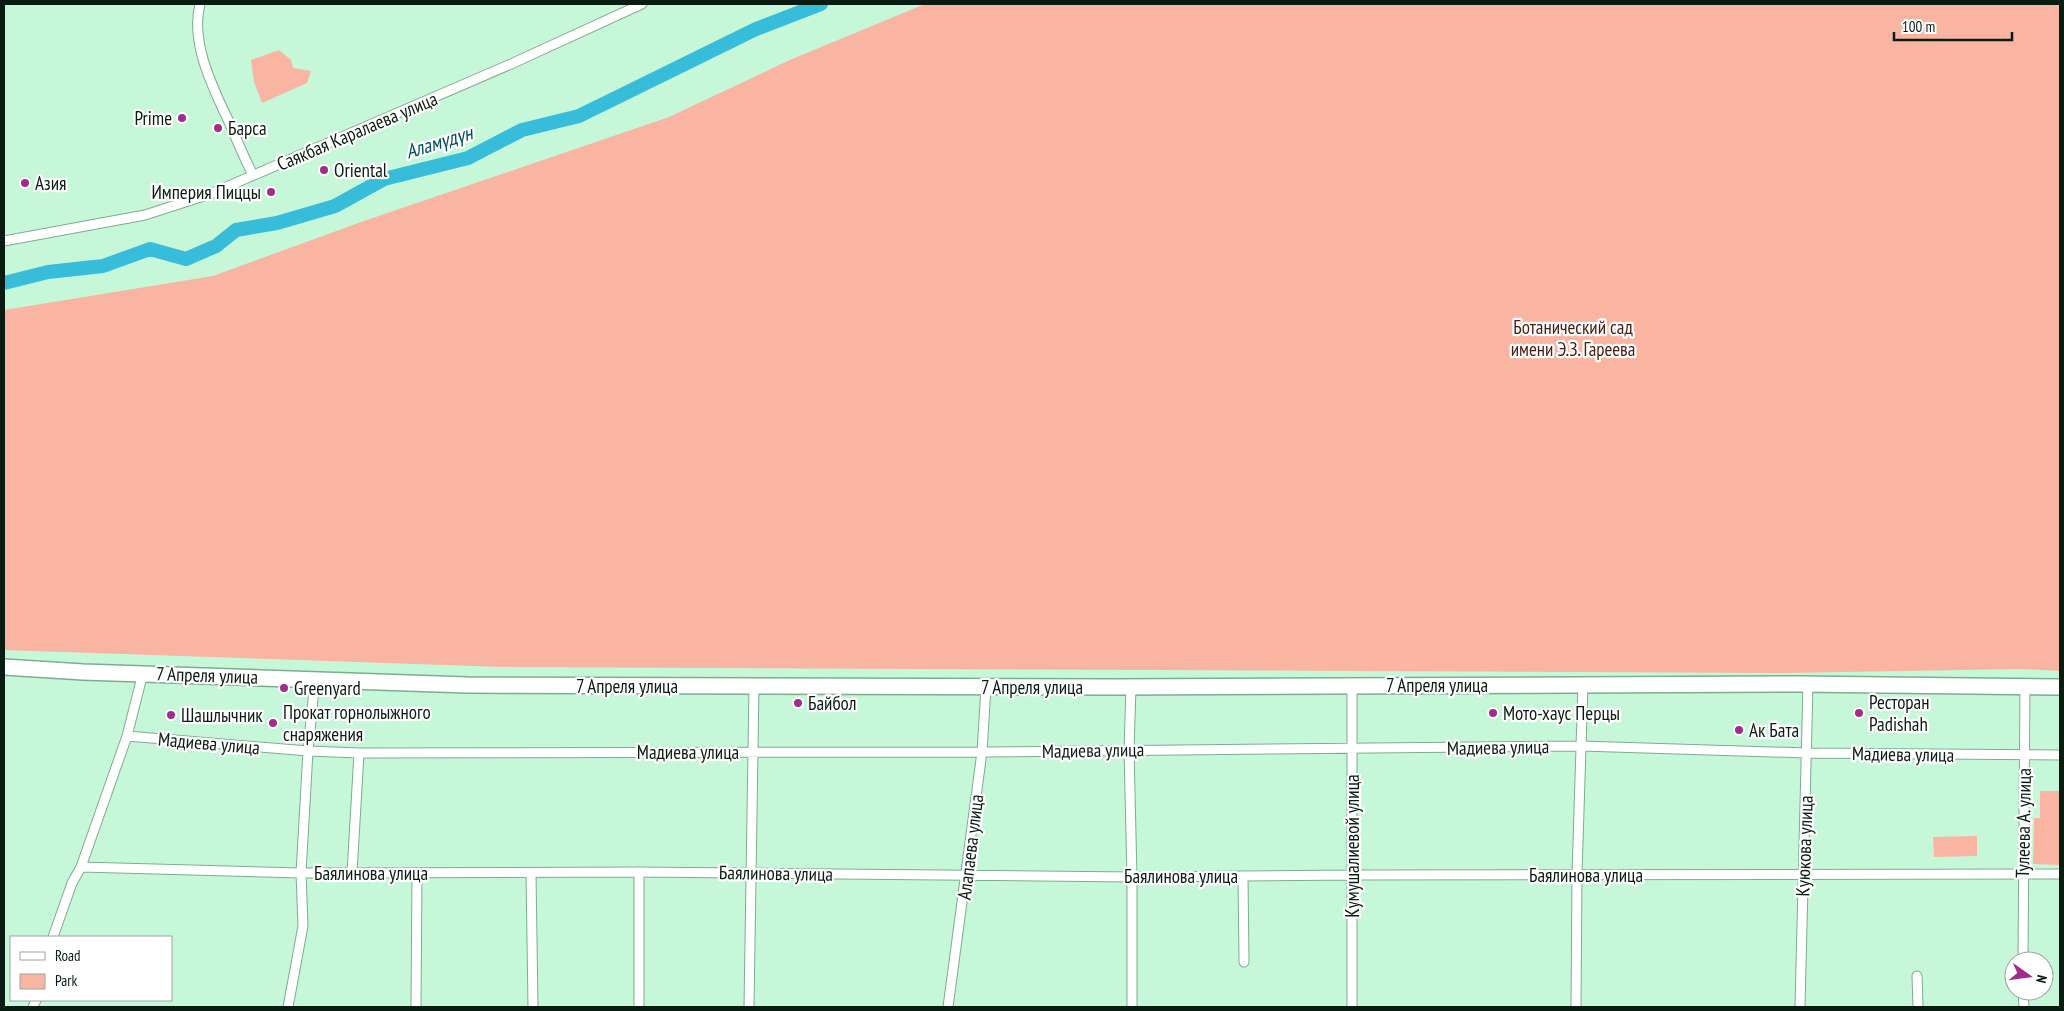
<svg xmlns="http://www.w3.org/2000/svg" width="2064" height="1011" font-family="'PT Sans Narrow',sans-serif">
<rect width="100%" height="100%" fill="#c7f7d9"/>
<path fill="#f9b5a1" d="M 925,4 L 2060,4 L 2060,671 L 2022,669 L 1784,673 L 503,667 L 4,650 L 4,310 L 213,276 L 361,222 L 669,117 L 792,59 Z
M 279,50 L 291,60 L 293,68 L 311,71 L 307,83 L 262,103 L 254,82 L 251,60 Z
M 2040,791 L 2060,791 L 2060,865 L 2033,864 L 2034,818 L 2040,818 Z
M 1977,836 L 1977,856 L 1934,857 L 1933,837 Z"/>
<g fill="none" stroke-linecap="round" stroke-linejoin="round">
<path stroke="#37bcda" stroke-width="14" d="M 4,283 L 48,272 L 103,266 L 150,249 L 186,259 L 216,246 L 236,230 L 277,223 L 335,206 L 384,179 L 468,158 L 522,130 L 579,116 L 756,29 L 821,4"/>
<g stroke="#7eac8f" stroke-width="11">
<path id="minor" d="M 200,4 C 190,43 213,88 229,122 C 237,140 244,158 253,175
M 4,241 L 145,215 L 210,194 L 511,64 L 642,4
M 1131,687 L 1129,750 L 1132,877 L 1132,1007
M 127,736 L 308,751 L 359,753 L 982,752 L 1581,746 L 1807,753 L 2060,755
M 81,867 L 301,873 L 639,872 L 1132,877 L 1352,875 L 2060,874
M 352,873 L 359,753
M 531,873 L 533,1007
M 1243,876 L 1244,962
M 53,937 L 72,883 L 81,867 L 127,736 L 143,673
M 2023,961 L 2025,686
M 1917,976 L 1918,1007
M 2023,991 L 2024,1007
M 33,1007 L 36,1000
M 288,1007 L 303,926 L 301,873 L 308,751 L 315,679
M 416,1007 L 417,873
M 639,1007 L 639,872
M 749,1007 L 754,686
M 948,1007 L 982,752 L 986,687
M 1352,1007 L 1352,686
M 1576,1007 L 1577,874 L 1583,684
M 1800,1007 L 1808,684"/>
</g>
<g stroke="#7eac8f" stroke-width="18">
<path id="primary" d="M 4,667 L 83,672 L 467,685 L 1116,687 L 1799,684 L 2060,687"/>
</g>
<use href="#minor" stroke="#fff" stroke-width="9"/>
<use href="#primary" stroke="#fff" stroke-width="15"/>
</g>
<g fill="#9f2d89" stroke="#fff" stroke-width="2">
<circle cx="182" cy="118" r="5"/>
<circle cx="218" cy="128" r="5"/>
<circle cx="324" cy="170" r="5"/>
<circle cx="25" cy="183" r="5"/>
<circle cx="271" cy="192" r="5"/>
<circle cx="284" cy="688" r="5"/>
<circle cx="798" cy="703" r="5"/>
<circle cx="1493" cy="713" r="5"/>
<circle cx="1859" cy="713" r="5"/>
<circle cx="171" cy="715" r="5"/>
<circle cx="273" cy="723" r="5"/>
<circle cx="1739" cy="730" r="5"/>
</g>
<g text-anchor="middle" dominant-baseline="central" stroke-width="4.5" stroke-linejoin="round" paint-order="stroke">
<g font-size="19" fill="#0a1c12" stroke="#fff" text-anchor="start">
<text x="172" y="118" text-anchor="end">Prime</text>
<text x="228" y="128">Барса</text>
<text x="334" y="170">Oriental</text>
<text x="35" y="183">Азия</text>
<text x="261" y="192" text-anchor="end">Империя Пиццы</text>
<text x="294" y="688">Greenyard</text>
<text x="1869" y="702">Ресторан<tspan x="1869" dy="22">Padishah</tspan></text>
<text x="808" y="703">Байбол</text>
<text x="283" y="712">Прокат горнолыжного<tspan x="283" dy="22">снаряжения</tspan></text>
<text x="1503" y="713">Мото-хаус Перцы</text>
<text x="181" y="715">Шашлычник</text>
<text x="1749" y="730">Ак Бата</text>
</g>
<g font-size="19" fill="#0a1c12" stroke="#fff">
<text transform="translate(357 131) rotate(-23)">Саякбая Каралаева улица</text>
<text transform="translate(207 675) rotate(2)">7 Апреля улица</text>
<text x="1437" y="685">7 Апреля улица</text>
<text x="627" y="686">7 Апреля улица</text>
<text x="1032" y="687">7 Апреля улица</text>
<text transform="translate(209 743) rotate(5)">Мадиева улица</text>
<text transform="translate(1498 747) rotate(-1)">Мадиева улица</text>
<text transform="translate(1093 750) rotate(-1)">Мадиева улица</text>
<text x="688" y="752">Мадиева улица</text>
<text transform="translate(1903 754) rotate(1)">Мадиева улица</text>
<text transform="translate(2023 823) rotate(-89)">Тулеева А. улица</text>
<text transform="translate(1352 846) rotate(-90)">Кумушалиевой улица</text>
<text transform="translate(1804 846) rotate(-88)">Куюкова улица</text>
<text transform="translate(970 847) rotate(-83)">Алапаева улица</text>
<text x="371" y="873">Баялинова улица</text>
<text transform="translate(776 873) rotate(1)">Баялинова улица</text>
<text x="1586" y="875">Баялинова улица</text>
<text x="1181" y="876">Баялинова улица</text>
</g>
<g font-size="19" fill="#481c0f" stroke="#fff">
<text x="1573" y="327">Ботанический сад<tspan x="1573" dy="22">имени Э.З. Гареева</tspan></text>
</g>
<g font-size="20" font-style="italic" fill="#004e5e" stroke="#fff">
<text transform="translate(439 142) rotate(-17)">Аламүдүн</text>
</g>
</g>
<rect width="2064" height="1011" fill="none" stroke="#0a1c12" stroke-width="10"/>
<rect x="10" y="936" width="162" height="65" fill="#ffffff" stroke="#9da4a0"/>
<rect x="20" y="952" width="25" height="8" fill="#ffffff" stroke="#9da4a0"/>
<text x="55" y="961" font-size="15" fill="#0a1c12">Road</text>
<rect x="20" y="974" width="25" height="15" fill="#f9b5a1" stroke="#9da4a0"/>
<text x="55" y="986" font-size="15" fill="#0a1c12">Park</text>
<g transform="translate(2029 976) rotate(104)"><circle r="24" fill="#ffffff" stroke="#9da4a0"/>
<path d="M0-4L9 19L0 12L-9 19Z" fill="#9f2d89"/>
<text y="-8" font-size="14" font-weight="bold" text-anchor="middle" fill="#0a1c12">N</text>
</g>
<path d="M1894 32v8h118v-8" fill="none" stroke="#0a1c12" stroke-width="2.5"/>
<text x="1902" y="32" font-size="15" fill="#0a1c12" stroke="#ffffff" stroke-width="4" paint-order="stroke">100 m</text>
</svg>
